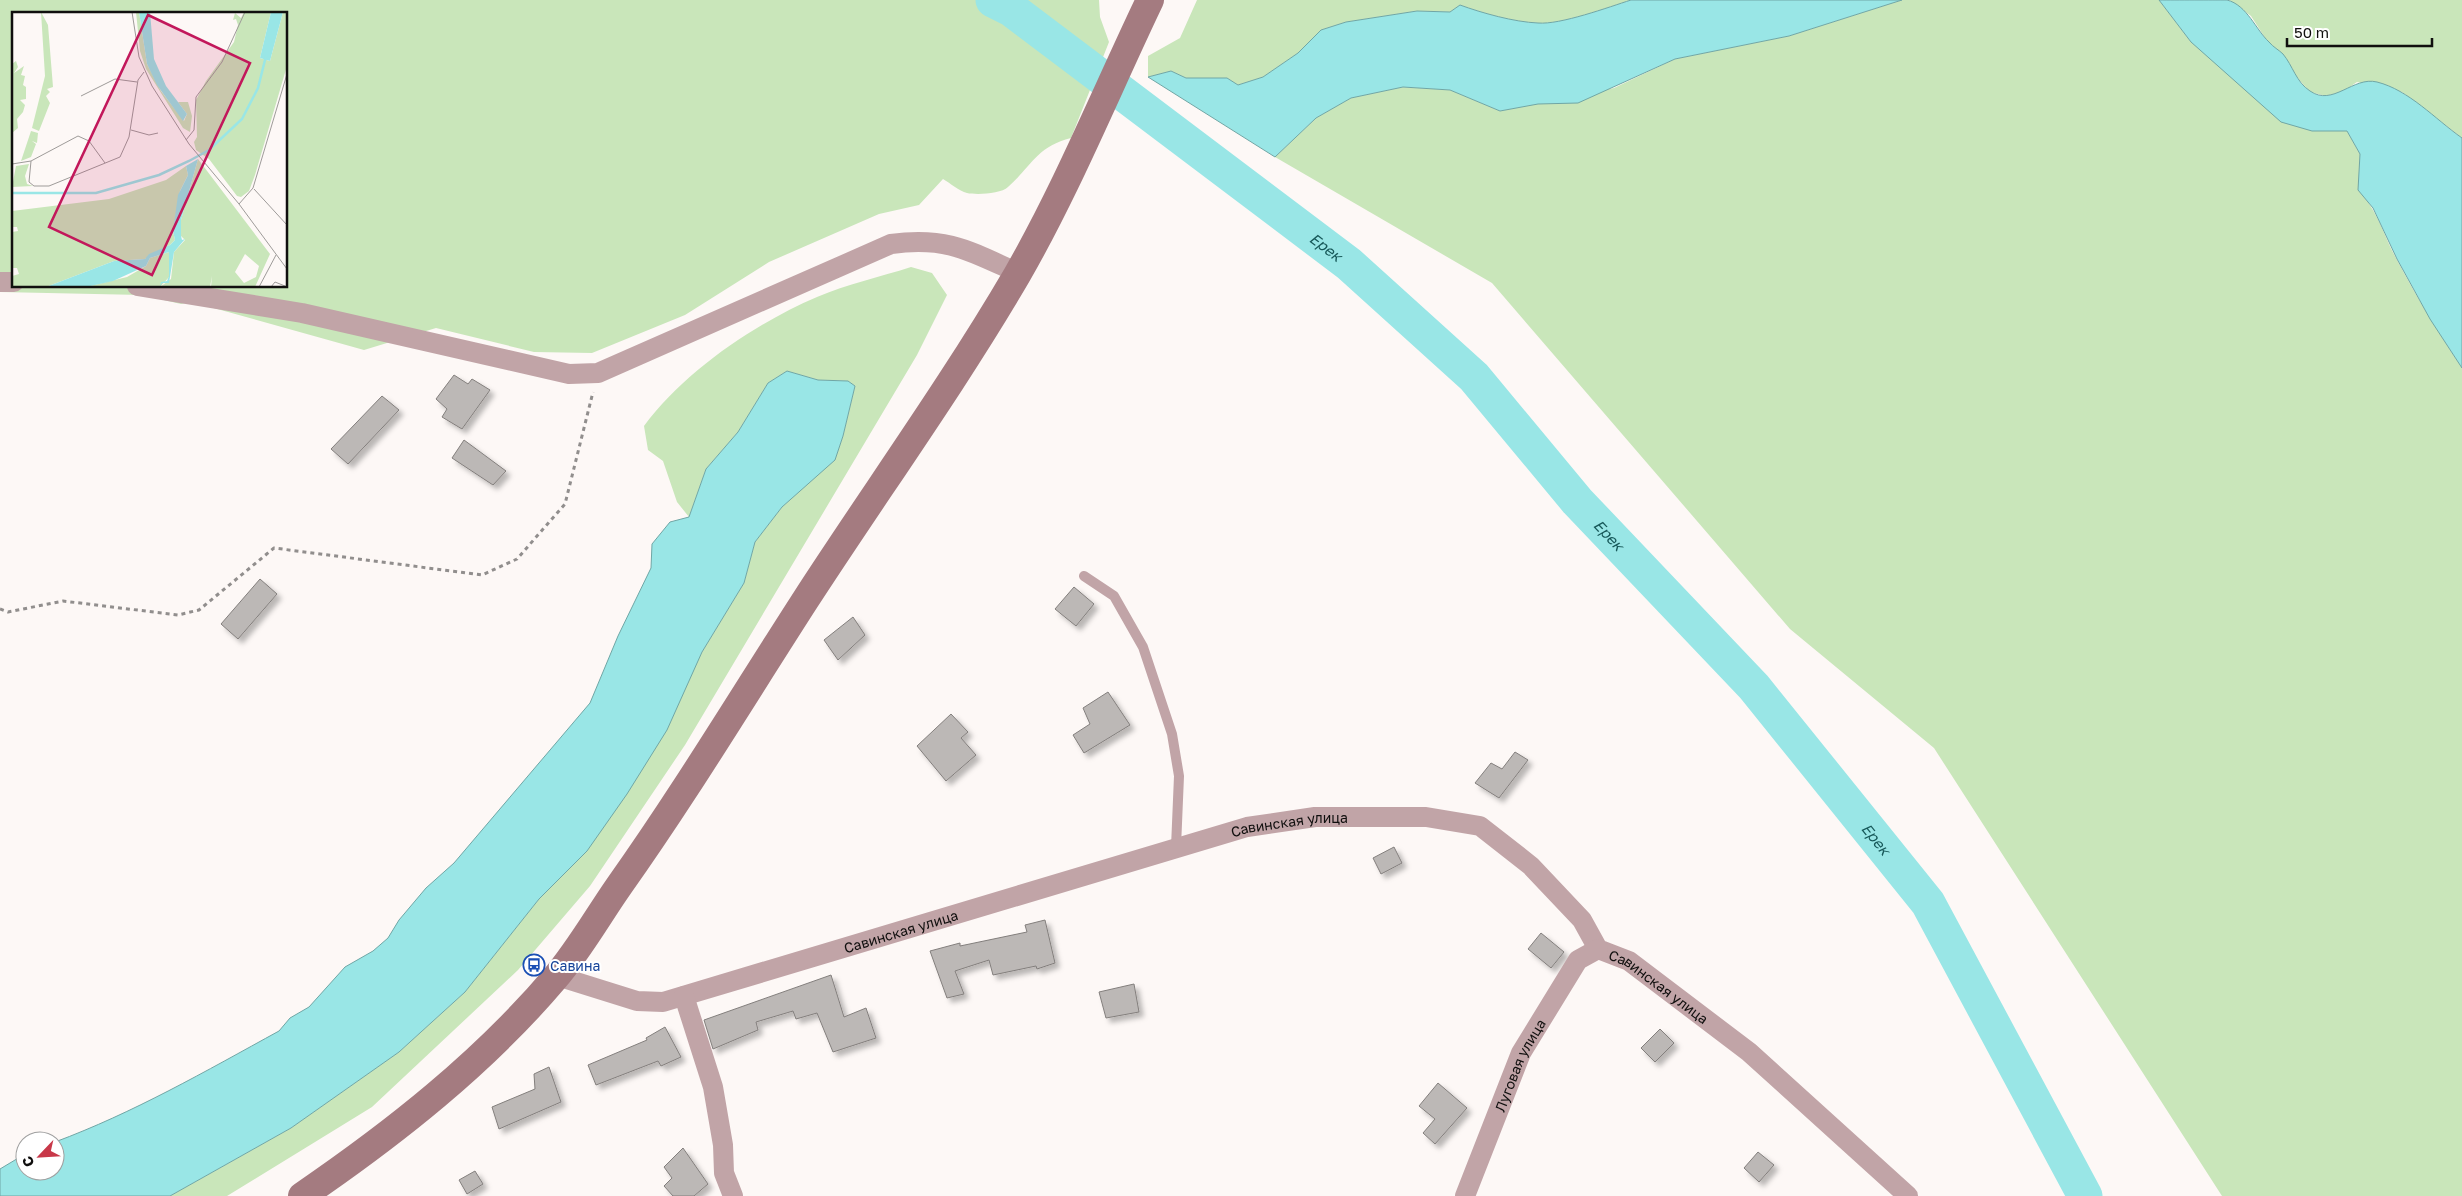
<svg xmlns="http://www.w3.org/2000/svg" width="2462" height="1196" font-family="'Golos Text',sans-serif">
<defs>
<filter id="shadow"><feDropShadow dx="4.5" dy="4.5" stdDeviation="2.5" flood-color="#0004"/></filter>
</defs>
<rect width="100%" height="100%" fill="#fdf8f6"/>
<path fill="#c9e6ba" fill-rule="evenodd" d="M 0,0 L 1099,0 L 1100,17 L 1109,42 L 1071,138 C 1036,147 1032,166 1008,187 C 1001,194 976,195 967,193 C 959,191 950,183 943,179 L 919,205 L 879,214 L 769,262 L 685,315 L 592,353 L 534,352 L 436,328 L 364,350 L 192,302 L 181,304 L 142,295 L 0,292 ZM 14,14 L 286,14 L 286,286 L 14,286 Z
M 1197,0 L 1631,0 C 1609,7 1560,25 1538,23 C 1514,22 1482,13 1460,5 L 1450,12 L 1417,11 L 1346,22 L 1321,30 L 1298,53 L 1263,77 L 1238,85 L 1227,78 L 1186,78 L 1171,71 L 1148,77 L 1148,56 L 1180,38 Z
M 1902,0 L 2159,0 L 2191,42 L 2312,131 L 2347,131 L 2360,154 L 2359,190 C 2379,214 2383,234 2397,260 C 2417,298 2439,333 2462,368 L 2462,1196 L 2222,1196 L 1934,748 L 1790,629 L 1492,283 L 1275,157 L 1316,118 L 1351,98 L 1403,87 L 1450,90 L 1500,111 L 1614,88 L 1675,59 L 1789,36 Z
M 2229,0 L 2462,0 L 2462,138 L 2402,92 L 2357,82 L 2344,91 L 2326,96 L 2310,92 L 2294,74 L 2283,55 L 2267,41 L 2251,16 Z
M 911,267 L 932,273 L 947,295 L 917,355 L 685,745 L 590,886 L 518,970 L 372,1107 L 227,1196 L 170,1196 L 291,1128 L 399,1052 L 465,992 L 539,899 L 587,851 L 702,652 L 744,583 L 755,542 L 782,507 L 835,459 L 843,436 L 855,386 L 848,381 L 818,380 L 787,371 L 768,383 L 738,432 L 706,469 L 689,517 L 677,502 L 663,461 L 648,450 L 644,426 C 685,371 754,324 817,297 C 847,284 880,277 911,267 Z"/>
<path fill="#99e6e6" stroke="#70a6a5" d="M 1631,0 L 1902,0 L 1789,36 L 1675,59 L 1578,103 L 1538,104 L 1500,111 L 1450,90 L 1403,87 L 1351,98 L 1316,118 L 1275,157 L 1148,77 L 1171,71 L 1186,78 L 1227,78 L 1238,85 L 1263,77 L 1298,53 L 1321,30 L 1346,22 L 1417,11 L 1450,12 L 1460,5 C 1482,13 1514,22 1538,23 C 1560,25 1609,7 1631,0 Z
M 2159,0 C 2176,0 2213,0 2227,0 C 2247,5 2256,30 2269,42 C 2273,47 2279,50 2283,54 C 2293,66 2296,82 2310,91 C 2333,107 2353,76 2377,82 C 2409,90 2435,119 2462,138 L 2462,368 L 2430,319 L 2397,259 L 2373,208 L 2358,190 L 2360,154 L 2347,131 L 2312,131 L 2281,122 L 2191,42 Z
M 787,371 L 818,380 L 848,381 L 855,386 L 843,436 L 835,460 L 782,507 L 755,542 L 744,583 L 702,652 L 667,730 L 627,794 L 587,851 L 539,899 L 465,992 L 399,1052 L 291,1128 L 170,1196 L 0,1196 L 0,1169 L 25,1154 L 25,1171 L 55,1171 L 55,1142 C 133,1113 206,1071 279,1031 L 290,1018 L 309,1007 L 345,967 L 373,951 L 388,938 L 399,920 L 426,888 L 454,863 L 590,703 L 618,636 L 651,568 L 652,544 L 670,522 L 689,517 L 706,469 L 738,432 L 768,383 Z"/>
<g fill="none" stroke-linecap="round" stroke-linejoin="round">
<path stroke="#99e6e6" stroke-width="35" id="s1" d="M 993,0 L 1011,9 L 1349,264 L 1474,377 L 1577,501 L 1754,687 L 1928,903 L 2085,1196"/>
</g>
<path fill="#bcb8b6" stroke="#837f7d" filter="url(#shadow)" d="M 454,375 L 468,384 L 472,379 L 490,390 L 462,429 L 442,417 L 447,409 L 436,399 Z
M 382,396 L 399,410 L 348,464 L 331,449 Z
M 464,440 L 506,471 L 493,485 L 452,458 Z
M 260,579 L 277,594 L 238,639 L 221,624 Z
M 1074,587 L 1094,604 L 1076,626 L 1055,609 Z
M 853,617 L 865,635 L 838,660 L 824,640 Z
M 1108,692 L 1130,725 L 1084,753 L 1073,735 L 1090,724 L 1083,708 Z
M 951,714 L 968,732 L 961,738 L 976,755 L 946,781 L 917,746 Z
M 1515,752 L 1528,760 L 1499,798 L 1475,783 L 1491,763 L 1502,769 Z
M 1394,847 L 1402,863 L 1381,874 L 1373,858 Z
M 1045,920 L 1055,963 L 1037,969 L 1036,966 L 993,975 L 989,960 L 955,971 L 964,994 L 947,998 L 930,951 L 960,943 L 960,946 L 1027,932 L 1025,925 Z
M 1541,933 L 1564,952 L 1551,968 L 1528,949 Z
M 831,975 L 844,1017 L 866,1008 L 876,1038 L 833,1052 L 817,1013 L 796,1019 L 793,1011 L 756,1022 L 758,1030 L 713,1049 L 704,1020 Z
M 1134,984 L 1139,1012 L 1106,1018 L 1099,992 Z
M 665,1027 L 681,1057 L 661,1066 L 658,1061 L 596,1085 L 588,1065 L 647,1040 L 646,1038 Z
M 1660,1029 L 1674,1043 L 1655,1062 L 1641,1048 Z
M 549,1067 L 561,1102 L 499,1129 L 492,1107 L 535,1089 L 534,1074 Z
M 1438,1083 L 1467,1108 L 1435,1144 L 1423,1133 L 1435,1119 L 1419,1106 Z
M 683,1148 L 708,1184 L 694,1196 L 673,1196 L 664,1186 L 672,1178 L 664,1167 Z
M 1758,1152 L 1774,1165 L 1759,1182 L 1744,1168 Z
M 475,1171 L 483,1184 L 467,1194 L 459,1180 Z"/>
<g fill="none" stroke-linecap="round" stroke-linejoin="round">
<path stroke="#918e8d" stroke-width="3" stroke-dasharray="4 4" stroke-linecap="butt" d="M 0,609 L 8,612 L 63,601 L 178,615 L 199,610 L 274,548 L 482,575 L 517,559 L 565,504 L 593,392"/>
<path stroke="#c1a4a7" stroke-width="10" d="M 1084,576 L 1114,596 L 1143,647 L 1172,734 L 1179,776 L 1176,847"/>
<g stroke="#c1a4a7" stroke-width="20">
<path d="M 0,282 L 14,282"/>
<path d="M 137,286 L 302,313 L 569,374 L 598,373 L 891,244 C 946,236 970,251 1018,273"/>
<path id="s2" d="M 557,976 L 637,1001 L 663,1002 L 1247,827 L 1315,817 L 1426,817 L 1480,826 L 1531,866 L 1582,920 L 1598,949 L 1629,961 L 1749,1052 L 1908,1196"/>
<path d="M 684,996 L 713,1087 L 723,1145 L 724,1173 L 733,1196"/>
<path id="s3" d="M 1465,1196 L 1521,1053 L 1578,960 L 1598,949"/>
</g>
<path stroke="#a47b80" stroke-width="28" d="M 302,1196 C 394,1133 483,1063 555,978 C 579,950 598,916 619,886 C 685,793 744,695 806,599 C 876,491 952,386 1017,275 C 1068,186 1106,92 1150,0"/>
</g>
<defs>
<g id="bus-ring" transform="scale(1.125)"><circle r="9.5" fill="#fff" stroke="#1a4fb4" stroke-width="1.5"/><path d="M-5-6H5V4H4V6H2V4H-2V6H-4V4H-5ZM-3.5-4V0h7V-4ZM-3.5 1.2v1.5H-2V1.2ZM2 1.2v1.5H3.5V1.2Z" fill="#1a4fb4"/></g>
</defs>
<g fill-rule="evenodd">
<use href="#bus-ring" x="534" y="965"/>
</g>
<g text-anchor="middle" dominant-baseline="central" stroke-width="4" stroke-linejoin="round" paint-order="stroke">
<g font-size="14" fill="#100f0e" stroke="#fff">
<text stroke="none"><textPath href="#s2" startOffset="762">Савинская улица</textPath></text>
<text stroke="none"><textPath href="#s2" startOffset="358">Савинская улица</textPath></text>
<text stroke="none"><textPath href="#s2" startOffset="1198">Савинская улица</textPath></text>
<text stroke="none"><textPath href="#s3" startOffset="142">Луговая улица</textPath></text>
</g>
<g font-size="14" fill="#164399" stroke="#fff" text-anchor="start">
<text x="550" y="965">Савина</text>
</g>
<g font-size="15" font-style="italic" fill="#175859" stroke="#fff">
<text stroke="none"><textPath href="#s1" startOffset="415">Ерек</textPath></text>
<text stroke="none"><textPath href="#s1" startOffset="820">Ерек</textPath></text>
<text stroke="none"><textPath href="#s1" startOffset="1225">Ерек</textPath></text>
</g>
</g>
<g transform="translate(12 12)">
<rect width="275" height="275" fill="#fdf8f6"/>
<path d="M 29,0 L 36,13 L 41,75 L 35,77 L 38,80 L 34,84 L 38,91 L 27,119 L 20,116 L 33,64 ZM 124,0 L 127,0 L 135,52 L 149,79 L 172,109 L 175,102 L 166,90 L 176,90 L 180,104 L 178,120 L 171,116 L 134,57 L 128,39 ZM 232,0 L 259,0 L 248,46 L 258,49 L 271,0 L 275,0 L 275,54 L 243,163 L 237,179 L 229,185 L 225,184 L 197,147 L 184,138 L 182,130 L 185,125 L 184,88 L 194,69 L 222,30 L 226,13 L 224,7 L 221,8 L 223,1 L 229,6 ZM 4,49 L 6,55 L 2,61 L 12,54 L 9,63 L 13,64 L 11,73 L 14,75 L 14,87 L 8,88 L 13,93 L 11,100 L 5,107 L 6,116 L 0,121 L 0,52 ZM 19,119 L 26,121 L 25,131 L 20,129 L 24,132 L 19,145 L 9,149 ZM 186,147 L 258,242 L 243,275 L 199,275 L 200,264 L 198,275 L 148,275 L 159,267 L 162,240 L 173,228 L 169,224 L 169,208 ZM 233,242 L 247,254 L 244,265 L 232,271 L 223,260 ZM 17,152 L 13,164 L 15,172 L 21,174 L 0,175 L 4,154 ZM 174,154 L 176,163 L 168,179 L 161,219 L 163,228 L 158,233 L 133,247 L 102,249 L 34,275 L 0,275 L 0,264 L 7,262 L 5,256 L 0,256 L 0,220 L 6,219 L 5,215 L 0,215 L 0,199 L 97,187 L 154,168 ZM 157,240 L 158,264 L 148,275 L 74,275 L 115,265 L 134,254 L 138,246 Z" fill="#c9e6ba" fill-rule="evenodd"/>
<path d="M 127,0 L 138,0 L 142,47 L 154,74 L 175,102 L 171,109 L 145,73 L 135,52 ZM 259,0 L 271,0 L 258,49 L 248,46 ZM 186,147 L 169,208 L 169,224 L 170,228 L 173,227 L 162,240 L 157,271 L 150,271 L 148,275 L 149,270 L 155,269 L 157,264 L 157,240 L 138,246 L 134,254 L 101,269 L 74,275 L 34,275 L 102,249 L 133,247 L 137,242 L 158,233 L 163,228 L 161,219 L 166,183 L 176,163 L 174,154 Z" fill="#99e6e6"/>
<path fill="none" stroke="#99e6e6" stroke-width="2.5" d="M 0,181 L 84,181 L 147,163 L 177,149 L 197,138 L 230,107 L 246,76 L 254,44"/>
<path fill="none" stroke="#9e9b99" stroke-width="1" d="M 120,0 L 127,45 L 140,74 L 177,132 L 227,192 L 275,257M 69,84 L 103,67 L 125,70M 119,118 L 137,123 L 146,121M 174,128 L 182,118 L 184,85 L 210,50 L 233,0M 19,149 L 17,170 L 22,174 L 37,174 L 108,145 L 117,125 L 126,68 L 132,60M 0,152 L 19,149 L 66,124 L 77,129 L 93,151M 242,177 L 275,213M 227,192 L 241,176 L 275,62M 247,275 L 264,243M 259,275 L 263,270 L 273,274"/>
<path fill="#c2185b" fill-opacity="0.15" stroke="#c2185b" stroke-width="2.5" d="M 136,3 L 238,51 L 140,263 L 37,215 Z"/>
<rect width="275" height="275" fill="none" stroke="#100f0e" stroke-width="2.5"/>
</g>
<g transform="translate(40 1156) rotate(245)"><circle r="24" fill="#ffffff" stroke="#9f9f9f"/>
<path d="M0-4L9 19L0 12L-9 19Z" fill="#c83849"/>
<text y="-8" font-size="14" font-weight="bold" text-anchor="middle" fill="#100f0e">С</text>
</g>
<path d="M2287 38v8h145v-8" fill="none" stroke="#100f0e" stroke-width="2.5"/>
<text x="2294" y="38" font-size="15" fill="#100f0e" stroke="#ffffff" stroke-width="4" paint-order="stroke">50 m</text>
</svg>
